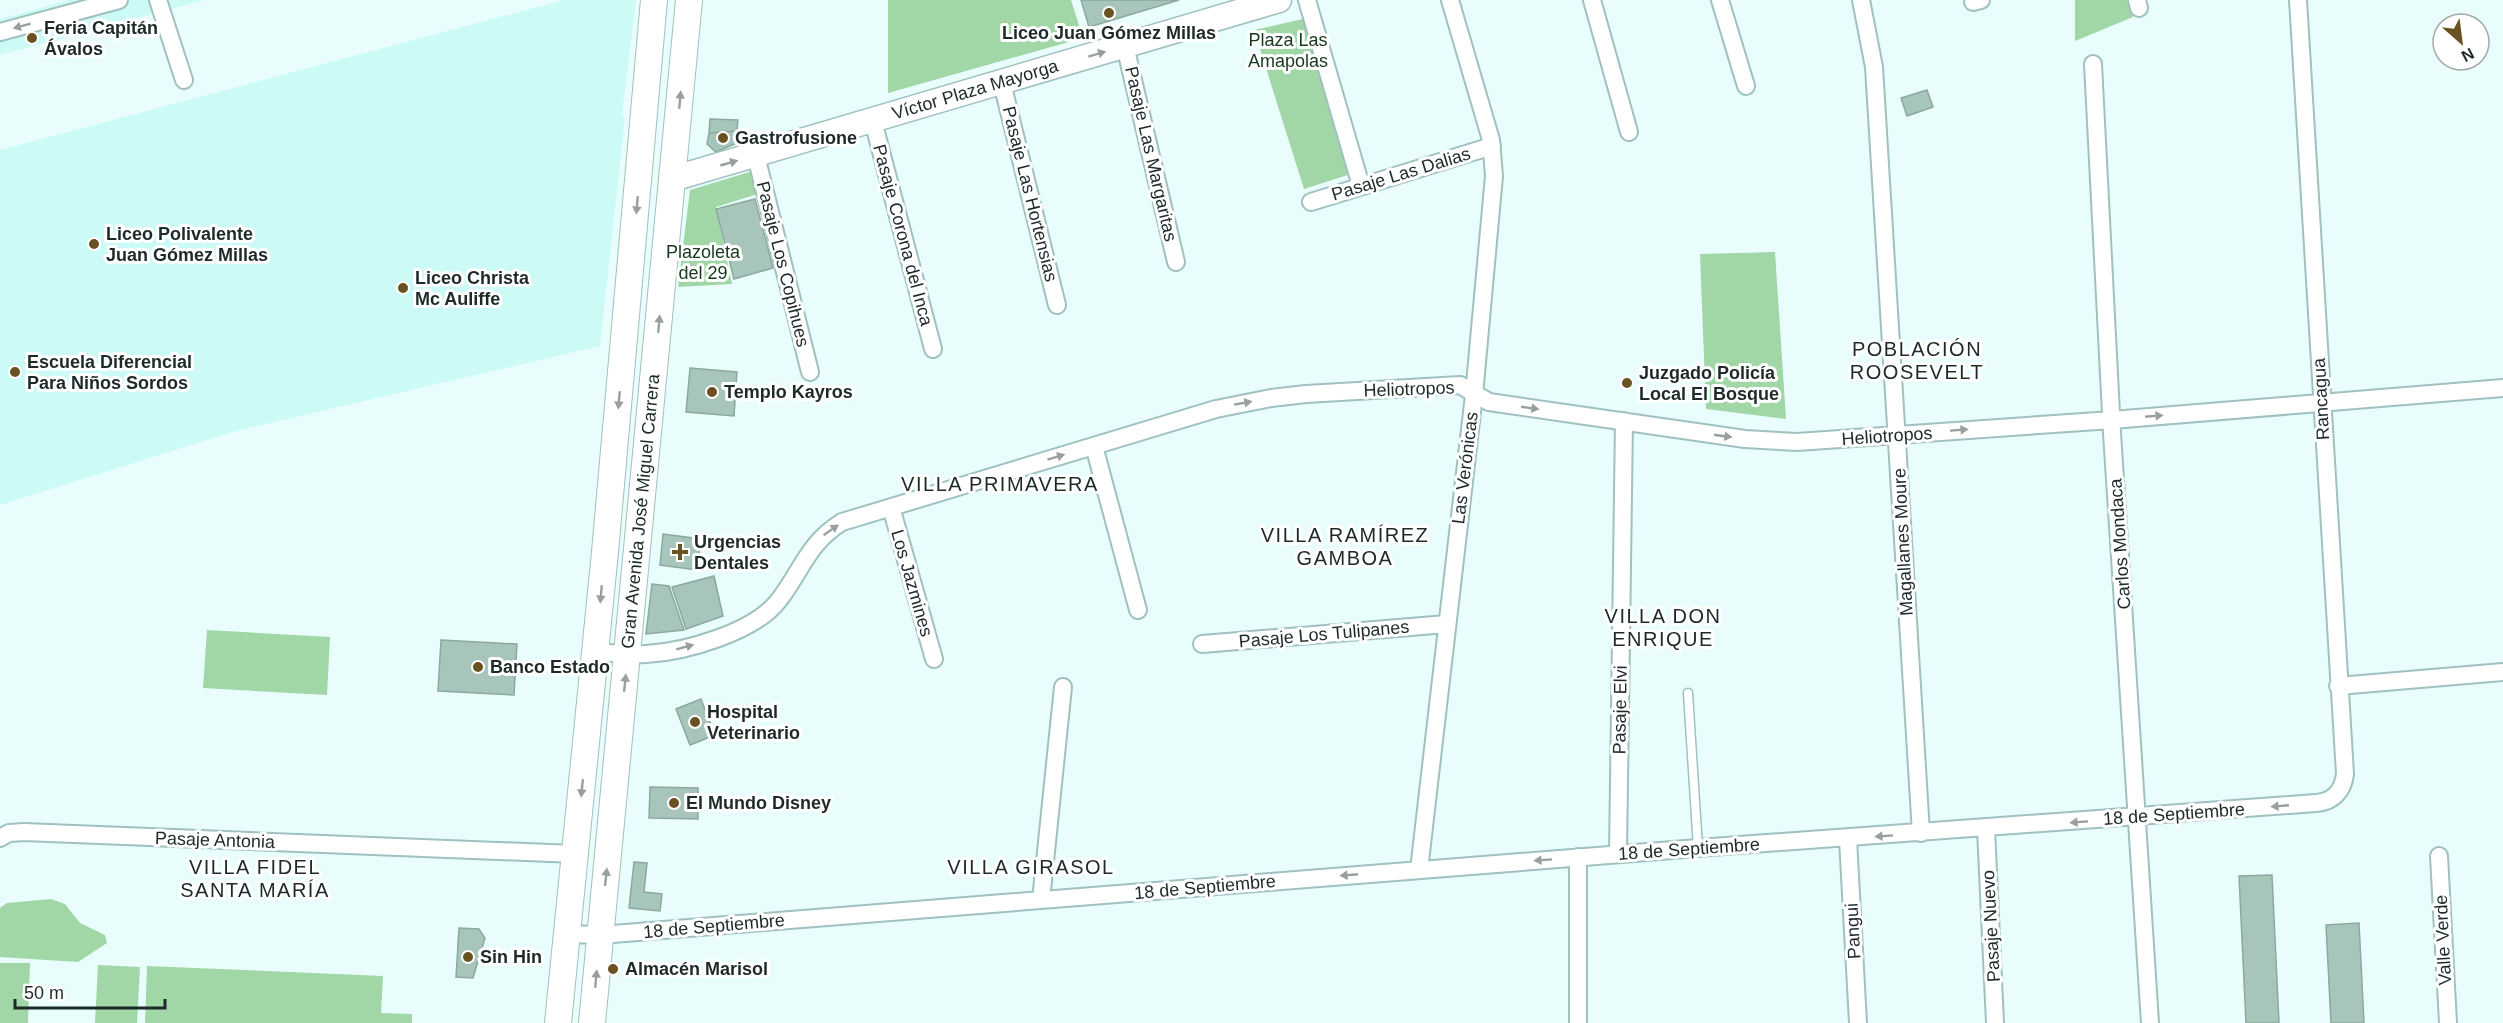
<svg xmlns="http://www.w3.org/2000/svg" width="2503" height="1023" font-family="Arial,sans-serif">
<rect width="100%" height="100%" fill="#e9fefc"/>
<path fill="#ccfaf7" d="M 69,0 L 205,0 L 0,55 L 0,19 Z
M 564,0 L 636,0 L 622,115 L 625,118 L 600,346 L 236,431 L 0,505 L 0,150 Z"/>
<path fill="#a1d6a7" d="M 888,0 L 1071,0 L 1083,38 L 888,93 Z
M 2075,0 L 2128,0 L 2133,17 L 2075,41 Z
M 1307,18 L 1354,173 L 1304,189 L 1254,30 Z
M 756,170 L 764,192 L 716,207 L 732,284 L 678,287 L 690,190 Z
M 1775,252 L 1786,419 L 1706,409 L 1700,254 Z
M 207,630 L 330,637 L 327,695 L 203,688 Z
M 51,899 L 65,904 L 80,923 L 105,935 L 107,943 L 78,962 L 0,957 L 0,908 L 7,903 Z
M 0,963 L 30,963 L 28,1023 L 0,1023 Z
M 98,965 L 140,967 L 137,1023 L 95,1023 Z
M 147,966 L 383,976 L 381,1013 L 412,1014 L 412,1023 L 145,1023 Z"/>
<path fill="#a7c5ba" stroke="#8ba99e" stroke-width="1.5" d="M 1081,0 L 1179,0 L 1089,27 Z
M 1927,90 L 1933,107 L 1907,116 L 1901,98 Z
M 710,119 L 738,120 L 737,131 L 709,133 Z
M 738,131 L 737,143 L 716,152 L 707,144 L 709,133 Z
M 755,199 L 773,268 L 734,279 L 716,209 Z
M 690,368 L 737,372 L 734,416 L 686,412 Z
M 663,534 L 701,539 L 697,570 L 660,565 Z
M 714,576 L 723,616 L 686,629 L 672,587 Z
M 652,584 L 669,586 L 684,630 L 646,634 Z
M 441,640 L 517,644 L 514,695 L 438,691 Z
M 701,699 L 715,735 L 690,745 L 676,709 Z
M 650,787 L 698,788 L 698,819 L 649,818 Z
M 634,862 L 647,863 L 644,892 L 662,894 L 660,911 L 629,908 Z
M 2272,875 L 2279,1023 L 2246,1023 L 2239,876 Z
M 2359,923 L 2364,1023 L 2331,1023 L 2326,925 Z
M 459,928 L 479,929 L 485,938 L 473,978 L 456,977 Z"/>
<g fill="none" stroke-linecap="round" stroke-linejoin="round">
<g stroke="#9fc1bf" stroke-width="11">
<path id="lane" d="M 1688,693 L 1698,848"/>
</g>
<g stroke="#9fc1bf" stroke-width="20">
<path id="street" d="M 158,0 L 184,80
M 1307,0 L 1361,186
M 1592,0 L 1629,132
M 1720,0 L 1746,86
M 1861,0 L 1874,67 L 1921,833
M 2137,0 L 2139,8
M 1973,2 L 1981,0
M 0,32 L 119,0
M 1125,46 L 1176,262
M 2093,64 L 2112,433 L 2150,1023
M 1002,83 L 1057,305
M 873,121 L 933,349
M 756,156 L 810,372
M 1311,202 L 1492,146
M 1094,446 L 1138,610
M 891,507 L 934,659
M 1202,644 L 1447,624
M 595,652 C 612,653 629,655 646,654 C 685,652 755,632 779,600 C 802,570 808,543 842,522 L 1216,409 L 1271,398 L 1306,394 L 1460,385 L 1489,402 L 1745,439 L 1797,442 L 2112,420 L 2503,388
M 2338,686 L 2503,672
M 1986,829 L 1995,1023
M 0,838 L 9,833 L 24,832 L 575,854
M 1848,839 L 1858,1023
M 1618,854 L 1624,421
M 2439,856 L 2448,1023
M 1578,857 L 1578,1023
M 1419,870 L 1474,395 L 1494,176 L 1491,140 L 1450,0
M 1041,900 L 1063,687
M 567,934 L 600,935 L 1698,848 L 2316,803 C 2333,802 2343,791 2345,774 L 2298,0"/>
</g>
<g stroke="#9fc1bf" stroke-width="27">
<g id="secondary">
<path id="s1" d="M 672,179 L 1279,0"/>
</g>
</g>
<g stroke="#9fc1bf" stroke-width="28">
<g id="primary">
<path d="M 558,1023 L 605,552 L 654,0"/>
<path id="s2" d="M 592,1023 L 689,0"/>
</g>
</g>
<use href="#lane" stroke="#fff" stroke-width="8"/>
<use href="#street" stroke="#fff" stroke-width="16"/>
<use href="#secondary" stroke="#fff" stroke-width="24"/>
<use href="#primary" stroke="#fff" stroke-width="26"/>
</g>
<defs><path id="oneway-solid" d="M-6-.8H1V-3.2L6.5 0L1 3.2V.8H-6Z" transform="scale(1.5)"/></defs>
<g fill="#999f9f">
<use href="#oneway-solid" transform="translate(22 26) rotate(165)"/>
<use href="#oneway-solid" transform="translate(1097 54) rotate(-17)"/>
<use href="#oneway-solid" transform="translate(680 100) rotate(-85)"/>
<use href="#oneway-solid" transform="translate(729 163) rotate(-16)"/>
<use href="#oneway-solid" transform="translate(637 205) rotate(95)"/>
<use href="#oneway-solid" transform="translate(659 324) rotate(-85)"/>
<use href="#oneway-solid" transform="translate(619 400) rotate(95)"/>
<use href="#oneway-solid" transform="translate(1243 403) rotate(-10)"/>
<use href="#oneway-solid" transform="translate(1530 408) rotate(8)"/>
<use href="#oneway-solid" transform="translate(2154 416) rotate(-5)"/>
<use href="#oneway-solid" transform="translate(1959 430) rotate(-4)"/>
<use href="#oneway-solid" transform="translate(1723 436) rotate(8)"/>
<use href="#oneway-solid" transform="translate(1056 457) rotate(-17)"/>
<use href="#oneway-solid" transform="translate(831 530) rotate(-35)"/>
<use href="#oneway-solid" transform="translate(601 594) rotate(95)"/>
<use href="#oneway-solid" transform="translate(685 647) rotate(-15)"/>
<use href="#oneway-solid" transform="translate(625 683) rotate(-84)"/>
<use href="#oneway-solid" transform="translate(582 788) rotate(96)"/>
<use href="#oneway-solid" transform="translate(2280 806) rotate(175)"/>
<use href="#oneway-solid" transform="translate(2079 822) rotate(176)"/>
<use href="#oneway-solid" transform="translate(1884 836) rotate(176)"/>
<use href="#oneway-solid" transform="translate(1543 860) rotate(176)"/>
<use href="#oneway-solid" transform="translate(1349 875) rotate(175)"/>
<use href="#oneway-solid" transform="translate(606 877) rotate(-84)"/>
<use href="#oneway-solid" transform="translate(596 979) rotate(-85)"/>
</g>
<g fill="#6a5122" stroke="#fff" stroke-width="2">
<circle cx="1109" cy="13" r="6"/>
<circle cx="32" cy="38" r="6"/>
<circle cx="723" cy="138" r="6"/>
<circle cx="94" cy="244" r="6"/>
<circle cx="403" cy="288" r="6"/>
<circle cx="15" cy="372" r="6"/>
<circle cx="1627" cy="383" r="6"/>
<circle cx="712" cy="392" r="6"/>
<path d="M677 543h6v6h6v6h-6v6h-6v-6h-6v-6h6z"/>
<circle cx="478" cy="667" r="6"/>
<circle cx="695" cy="722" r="6"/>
<circle cx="674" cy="803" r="6"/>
<circle cx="468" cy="957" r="6"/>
<circle cx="613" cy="969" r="6"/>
</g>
<g text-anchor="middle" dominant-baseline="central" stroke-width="6" stroke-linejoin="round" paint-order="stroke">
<g font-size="18" font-weight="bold" fill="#1d2a29" stroke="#fff" text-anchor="start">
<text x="44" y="28">Feria Capitán<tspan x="44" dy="21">Ávalos</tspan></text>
<text x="1109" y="33" text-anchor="middle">Liceo Juan Gómez Millas</text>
<text x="735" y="138">Gastrofusione</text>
<text x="106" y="234">Liceo Polivalente<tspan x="106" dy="21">Juan Gómez Millas</tspan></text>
<text x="415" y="278">Liceo Christa<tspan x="415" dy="21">Mc Auliffe</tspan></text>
<text x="27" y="362">Escuela Diferencial<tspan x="27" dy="21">Para Niños Sordos</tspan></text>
<text x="1639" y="373">Juzgado Policía<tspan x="1639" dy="21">Local El Bosque</tspan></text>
<text x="724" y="392">Templo Kayros</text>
<text x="694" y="542">Urgencias<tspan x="694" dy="21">Dentales</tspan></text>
<text x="490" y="667">Banco Estado</text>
<text x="707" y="712">Hospital<tspan x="707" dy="21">Veterinario</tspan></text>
<text x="686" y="803">El Mundo Disney</text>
<text x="480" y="957">Sin Hin</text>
<text x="625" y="969">Almacén Marisol</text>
</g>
<g font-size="18" fill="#16381c" stroke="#fff">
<text x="1288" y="40">Plaza Las<tspan x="1288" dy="21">Amapolas</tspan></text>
<text x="703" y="252">Plazoleta<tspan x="703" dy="21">del 29</tspan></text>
</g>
<g font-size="18" fill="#1d2a29" stroke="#fff">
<text stroke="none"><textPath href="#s1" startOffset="316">Víctor Plaza Mayorga</textPath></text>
<text transform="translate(1151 154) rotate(77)">Pasaje Las Margaritas</text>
<text transform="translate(1401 174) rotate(-17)">Pasaje Las Dalias</text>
<text transform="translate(1030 194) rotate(76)">Pasaje Las Hortensias</text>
<text transform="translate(903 235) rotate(75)">Pasaje Corona del Inca</text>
<text transform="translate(783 264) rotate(76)">Pasaje Los Copihues</text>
<text transform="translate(1409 389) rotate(-2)">Heliotropos</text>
<text transform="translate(2321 399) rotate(-93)">Rancagua</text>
<text transform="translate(1887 436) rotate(-4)">Heliotropos</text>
<text transform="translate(1465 468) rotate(-83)">Las Verónicas</text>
<text stroke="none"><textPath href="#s2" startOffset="514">Gran Avenida José Miguel Carrera</textPath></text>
<text transform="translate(1903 542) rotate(-93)">Magallanes Moure</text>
<text transform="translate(2120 544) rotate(-94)">Carlos Mondaca</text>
<text transform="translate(912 583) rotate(74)">Los Jazmines</text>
<text transform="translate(1324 634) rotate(-5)">Pasaje Los Tulipanes</text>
<text transform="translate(1620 710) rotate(-89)">Pasaje Elvi</text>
<text transform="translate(2174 814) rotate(-4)">18 de Septiembre</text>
<text transform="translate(215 840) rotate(2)">Pasaje Antonia</text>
<text transform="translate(1689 849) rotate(-4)">18 de Septiembre</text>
<text transform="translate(1205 887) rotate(-5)">18 de Septiembre</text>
<text transform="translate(714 926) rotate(-5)">18 de Septiembre</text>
<text transform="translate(1991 926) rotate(-93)">Pasaje Nuevo</text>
<text transform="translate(1853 931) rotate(-93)">Pangui</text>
<text transform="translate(2443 940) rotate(-93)">Valle Verde</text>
</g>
<g font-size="20" letter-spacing="1.5" fill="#1d2a29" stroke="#fff">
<text x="1917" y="349">POBLACIÓN<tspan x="1917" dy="23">ROOSEVELT</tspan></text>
<text x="1000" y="484">VILLA PRIMAVERA</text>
<text x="1345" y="535">VILLA RAMÍREZ<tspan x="1345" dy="23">GAMBOA</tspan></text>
<text x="1663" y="616">VILLA DON<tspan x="1663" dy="23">ENRIQUE</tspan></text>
<text x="255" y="867">VILLA FIDEL<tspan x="255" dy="23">SANTA MARÍA</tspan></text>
<text x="1031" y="867">VILLA GIRASOL</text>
</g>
</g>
<g transform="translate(2461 42) rotate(152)"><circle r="28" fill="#ffffff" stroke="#a5aaa9" stroke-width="1.5"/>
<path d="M0-4.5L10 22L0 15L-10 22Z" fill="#6a5122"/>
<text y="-9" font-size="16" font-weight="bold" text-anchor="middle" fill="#1d2a29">N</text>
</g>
<path d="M15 999v9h150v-9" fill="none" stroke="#1d2a29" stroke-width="3"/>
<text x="24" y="999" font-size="18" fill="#1d2a29" stroke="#ffffff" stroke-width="4.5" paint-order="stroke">50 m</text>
</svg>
